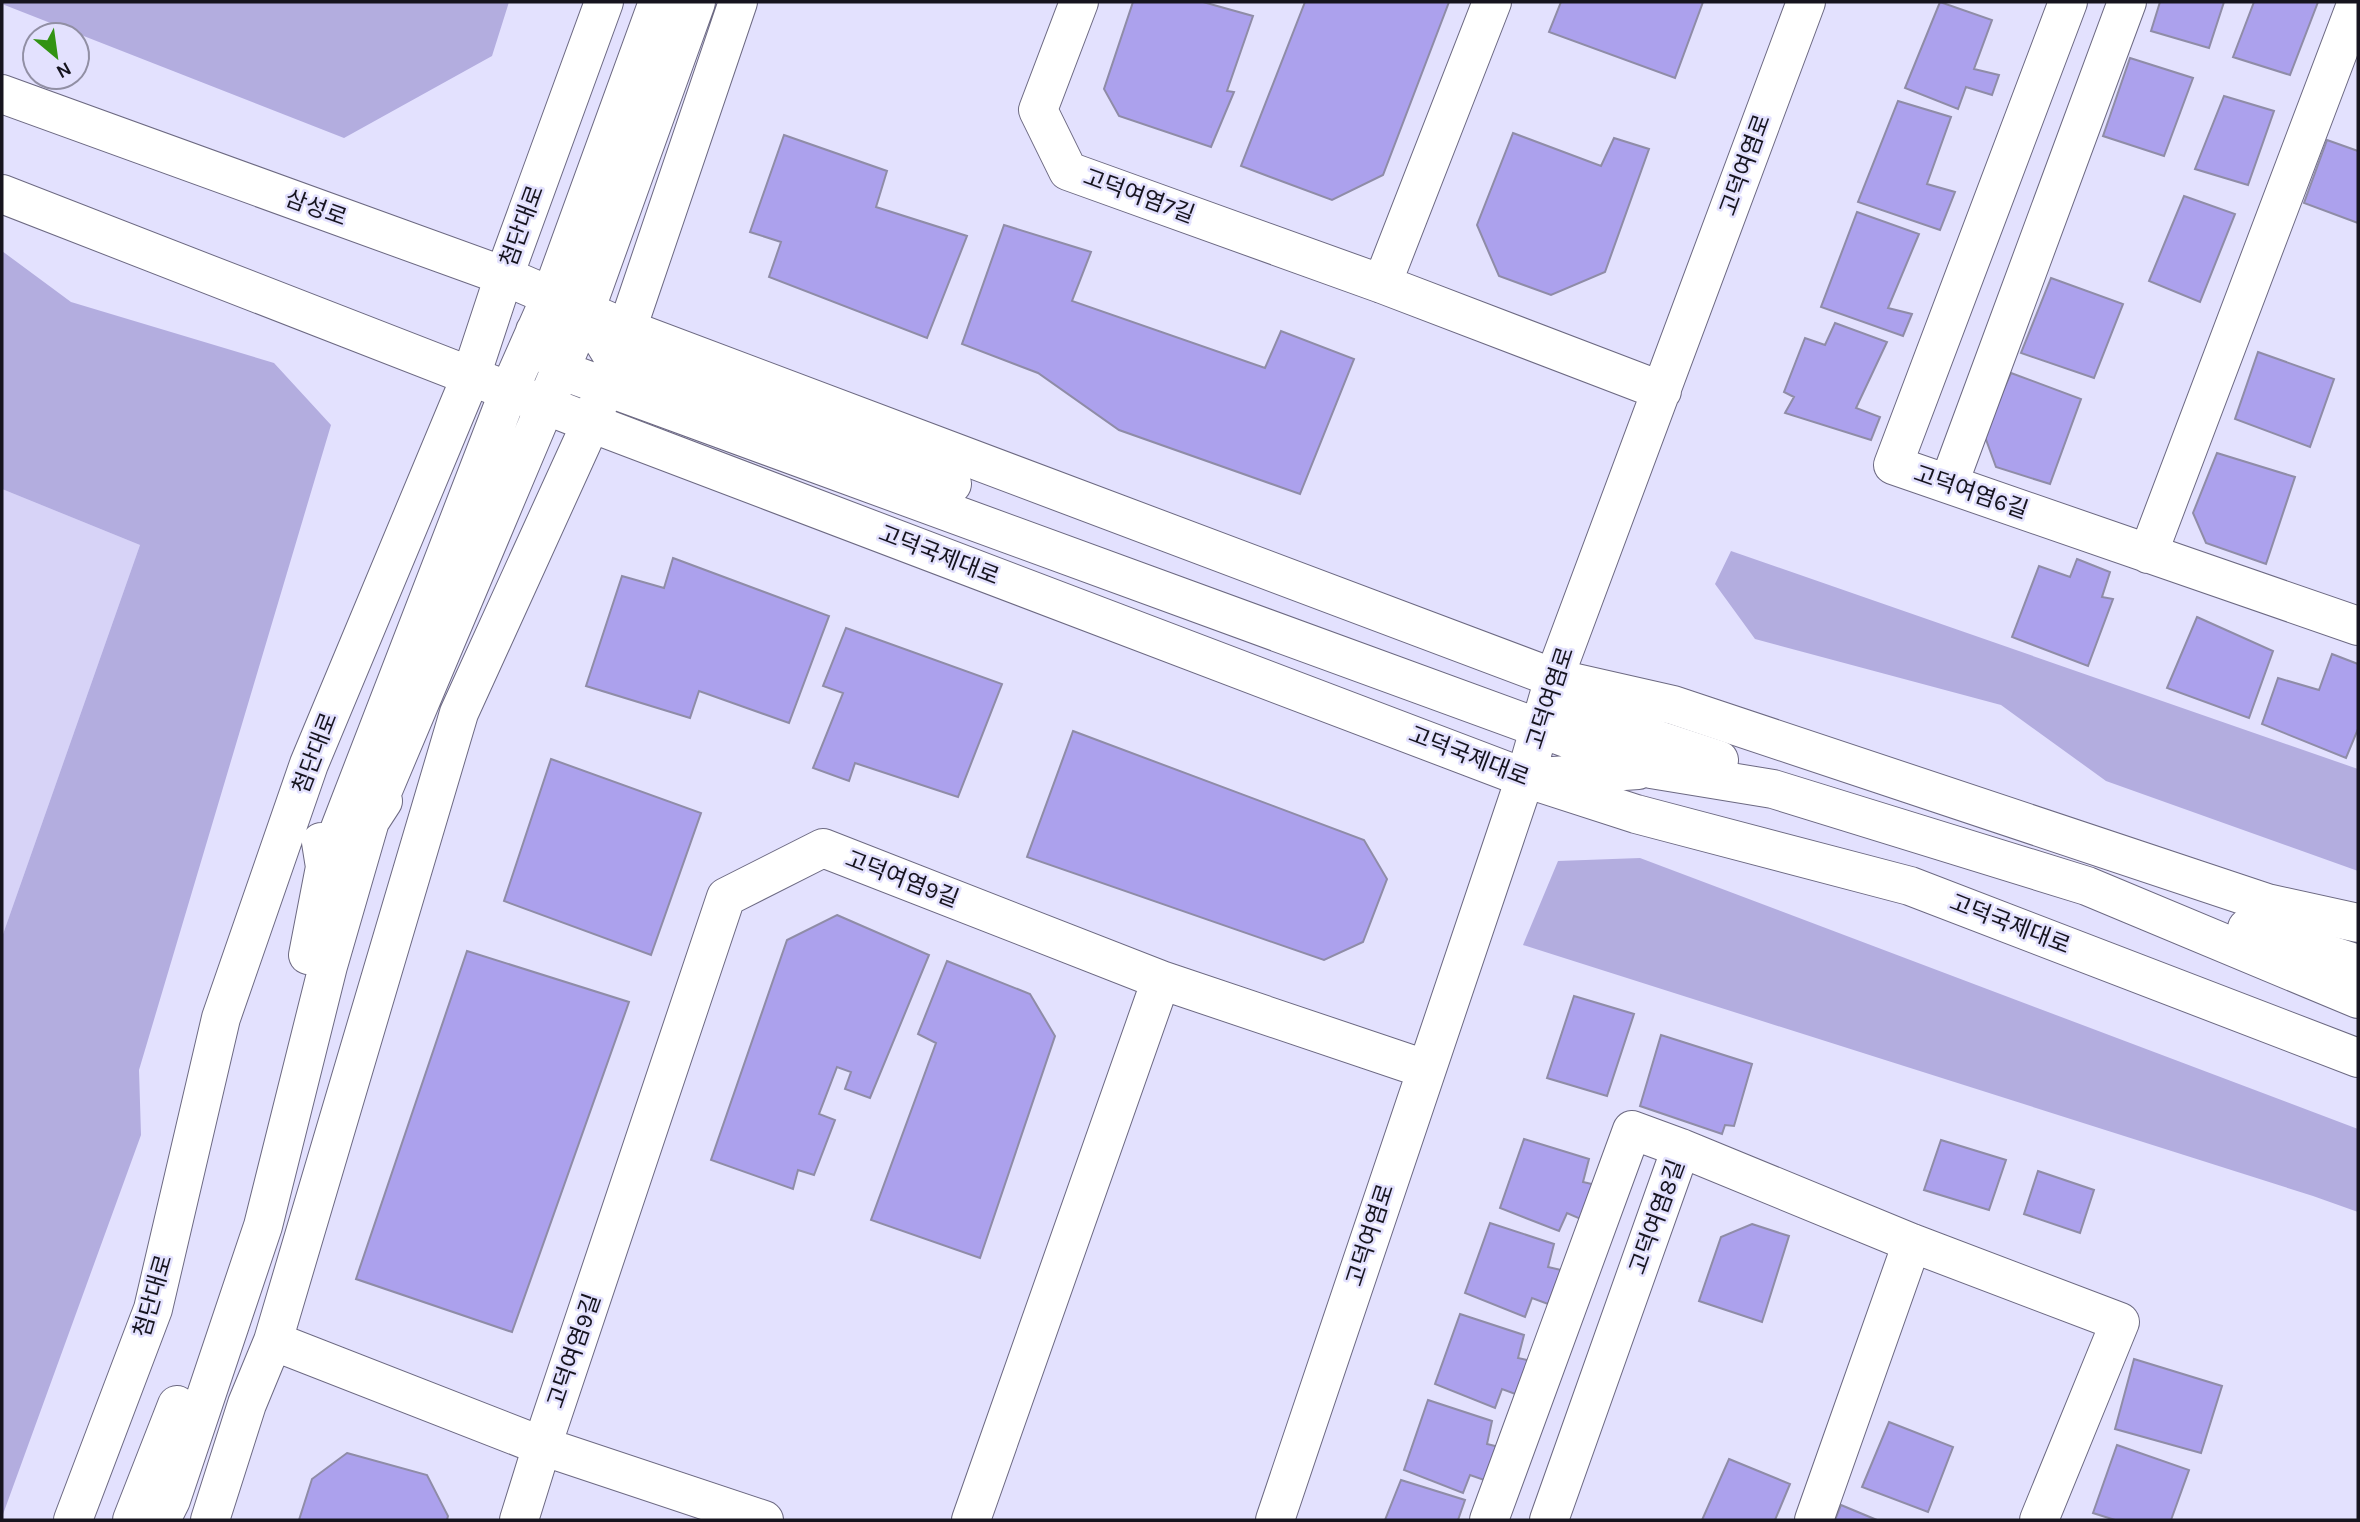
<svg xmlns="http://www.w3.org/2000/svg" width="2360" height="1522" font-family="Karla,'Noto Sans KR',sans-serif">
<rect width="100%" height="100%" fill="#e3e1fe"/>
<path fill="#d7d3f7" d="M 2,489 L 140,545 L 2,937 Z"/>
<path fill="#b3addf" d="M 2,2 L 509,2 L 492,56 L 344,138 L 2,4 Z
M 2,251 L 71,302 L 274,363 L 331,425 L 139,1070 L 141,1135 L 2,1517 L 2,937 L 140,545 L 2,489 Z
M 1731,551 L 2358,769 L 2358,871 L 2106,781 L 2001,705 L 1755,639 L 1715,584 Z
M 1640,858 L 2358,1129 L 2358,1212 L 2313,1196 L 1523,945 L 1558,861 Z"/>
<path fill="#aca1ed" stroke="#8f8ca7" stroke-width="2" d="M 1133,2 L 1203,2 L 1253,16 L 1227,91 L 1234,92 L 1211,147 L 1119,116 L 1104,89 Z
M 1305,2 L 1449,2 L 1383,175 L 1332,200 L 1241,166 Z
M 1561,2 L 1703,2 L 1675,78 L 1549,32 Z
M 1940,2 L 1992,20 L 1974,69 L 1999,75 L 1992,95 L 1966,87 L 1958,109 L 1905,88 Z
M 2160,2 L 2224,2 L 2209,48 L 2151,31 Z
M 2254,2 L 2318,2 L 2290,75 L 2233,57 Z
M 2130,58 L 2193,78 L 2164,156 L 2103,136 Z
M 2224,96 L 2274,111 L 2248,185 L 2195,169 Z
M 1898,101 L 1951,117 L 1927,184 L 1955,192 L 1940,230 L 1858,202 Z
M 1513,133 L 1601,166 L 1614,138 L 1649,149 L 1605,272 L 1551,295 L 1499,276 L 1477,225 Z
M 784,135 L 887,171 L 876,207 L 967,236 L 927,338 L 769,277 L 781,242 L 750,232 Z
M 2327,140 L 2358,151 L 2358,223 L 2304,203 Z
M 2184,196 L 2235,214 L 2200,302 L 2149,281 Z
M 1857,212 L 1919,234 L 1888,308 L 1912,314 L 1903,336 L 1821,307 Z
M 1004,225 L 1091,252 L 1072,301 L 1265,368 L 1281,331 L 1354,359 L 1300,494 L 1119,430 L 1038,373 L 962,344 Z
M 2051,278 L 2123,304 L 2094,378 L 2021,353 Z
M 1835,323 L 1887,342 L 1856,408 L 1880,417 L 1871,440 L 1785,413 L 1794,397 L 1784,392 L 1805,338 L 1825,345 Z
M 2258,352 L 2334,379 L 2310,447 L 2235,419 Z
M 2011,373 L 2081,399 L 2050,484 L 1996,467 L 1984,434 Z
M 2217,453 L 2295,477 L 2266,564 L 2206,543 L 2193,513 Z
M 673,558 L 829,616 L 789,723 L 699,691 L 690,718 L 586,686 L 622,576 L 664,588 Z
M 2077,559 L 2110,572 L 2102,597 L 2113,599 L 2088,666 L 2012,637 L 2039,566 L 2070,577 Z
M 2197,617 L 2273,651 L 2249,718 L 2167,688 Z
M 846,628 L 1002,684 L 958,797 L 855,763 L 849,781 L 813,768 L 843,693 L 823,686 Z
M 2332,654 L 2358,664 L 2358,729 L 2346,758 L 2262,724 L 2278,678 L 2319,690 Z
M 1073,731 L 1364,840 L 1387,879 L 1363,942 L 1324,960 L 1027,857 Z
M 551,759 L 701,813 L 651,955 L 504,901 Z
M 837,915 L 929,955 L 870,1098 L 845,1089 L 851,1072 L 837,1067 L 819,1114 L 835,1120 L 814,1175 L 798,1170 L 793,1189 L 711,1160 L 787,940 Z
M 467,951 L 629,1002 L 512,1332 L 356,1279 Z
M 947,961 L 1030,994 L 1055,1036 L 980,1258 L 871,1220 L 936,1043 L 918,1034 Z
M 1574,996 L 1634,1014 L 1607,1096 L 1547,1078 Z
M 1661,1035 L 1752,1064 L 1734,1126 L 1725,1125 L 1722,1134 L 1640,1106 Z
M 1524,1139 L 1589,1159 L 1583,1182 L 1596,1185 L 1583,1220 L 1567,1213 L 1559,1231 L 1500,1208 Z
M 1941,1140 L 2006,1160 L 1989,1210 L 1924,1190 Z
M 2038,1171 L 2094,1190 L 2080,1233 L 2024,1214 Z
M 1490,1223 L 1554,1244 L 1548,1267 L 1561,1270 L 1548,1304 L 1532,1298 L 1525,1317 L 1465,1293 Z
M 1752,1224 L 1789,1236 L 1762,1322 L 1699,1301 L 1721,1237 Z
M 1460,1314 L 1524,1335 L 1518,1358 L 1531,1361 L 1518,1395 L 1502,1389 L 1495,1408 L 1435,1384 Z
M 2134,1359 L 2222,1386 L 2201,1453 L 2115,1429 Z
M 1428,1400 L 1492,1421 L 1487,1444 L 1499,1447 L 1487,1481 L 1470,1475 L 1463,1493 L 1404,1470 Z
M 1889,1422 L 1953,1447 L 1928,1512 L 1862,1487 Z
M 2117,1445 L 2189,1470 L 2171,1520 L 2115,1520 L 2093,1513 Z
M 347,1453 L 427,1475 L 448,1516 L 447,1520 L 299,1520 L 312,1479 Z
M 1729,1459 L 1790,1484 L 1775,1520 L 1702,1520 Z
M 1401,1480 L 1465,1500 L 1458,1520 L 1385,1520 Z
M 1841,1505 L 1877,1520 L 1835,1520 Z"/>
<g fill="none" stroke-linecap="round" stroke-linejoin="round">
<g stroke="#6c6982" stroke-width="40">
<path id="minor" d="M 1079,2 L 1038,110 L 1068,171 L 1382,284 L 1662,391
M 2068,2 L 1893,465 L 2358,626
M 1382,284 L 1492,2
M 585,311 L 615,360 L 952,484
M 535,331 L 560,370 L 1651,769 L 1773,789 L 2087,886 L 2358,999
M 1949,483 L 2127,2
M 2148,554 L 2357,2
M 1570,711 L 1719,760
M 1525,778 L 1638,770
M 370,821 L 585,311 L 696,2
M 325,867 L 509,391 L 551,296 L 658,2
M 2247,928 L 2358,964
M 308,955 L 325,867 L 321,842
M 1161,980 L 1425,1069
M 273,1341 L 542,1446 L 764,1520
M 73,1520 L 153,1309 L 221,1018 L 309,764 L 471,376 L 504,276 L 604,2
M 132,1520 L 177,1405
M 161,1520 L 171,1500 L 263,1226 L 328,966 L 370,821 L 383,801
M 210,1520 L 247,1404 L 273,1341 L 459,713 L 591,423 L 627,329 L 738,2
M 519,1520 L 542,1446 L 726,897 L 823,848 L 1161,980 L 971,1520
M 1275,1520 L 1525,778 L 1554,678 L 1806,2
M 1489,1520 L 1632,1130 L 1681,1148 L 1912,1243 L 2120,1322 L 2039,1520
M 1549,1520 L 1681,1148
M 1814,1520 L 1912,1243"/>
</g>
<g stroke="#6c6982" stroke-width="40">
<path id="major" d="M 2,94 L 504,276 L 627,329 L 1554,678 L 1673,705 L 2267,903 L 2358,923
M 2,194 L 591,423 L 1525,778 L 1636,814 L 1910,886 L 2358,1058"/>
</g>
<use href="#minor" stroke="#fff" stroke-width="38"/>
<use href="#major" stroke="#fff" stroke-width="38"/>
</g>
<g text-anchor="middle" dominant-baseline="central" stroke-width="5" stroke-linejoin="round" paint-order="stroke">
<g font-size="23" fill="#16141e" stroke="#e3e1fe">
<text transform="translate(1745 165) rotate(-70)">고덕여염로</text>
<text transform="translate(1139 196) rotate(20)">고덕여염7길</text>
<text transform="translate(316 208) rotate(20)">삼성로</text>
<text transform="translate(522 226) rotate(-70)">첨단대로</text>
<text transform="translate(1971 492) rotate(19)">고덕여염6길</text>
<text transform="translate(939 555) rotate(21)">고덕국제대로</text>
<text transform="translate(1550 698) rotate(-72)">고덕여염로</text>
<text transform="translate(315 753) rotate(-69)">첨단대로</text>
<text transform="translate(1469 756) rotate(21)">고덕국제대로</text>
<text transform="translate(902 879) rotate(21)">고덕여염9길</text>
<text transform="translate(2010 924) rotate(21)">고덕국제대로</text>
<text transform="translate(1657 1217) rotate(-70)">고덕여염8길</text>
<text transform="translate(1370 1235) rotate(-72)">고덕여염로</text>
<text transform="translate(153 1296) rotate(-74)">첨단대로</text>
<text transform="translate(574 1351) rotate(-71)">고덕여염9길</text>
</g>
</g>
<rect width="2360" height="1522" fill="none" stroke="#16141e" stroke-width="7"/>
<g transform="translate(56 56) rotate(151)"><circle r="33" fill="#e3e1fe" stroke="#918fa4" stroke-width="2"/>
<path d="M0-5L12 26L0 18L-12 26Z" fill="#329313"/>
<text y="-10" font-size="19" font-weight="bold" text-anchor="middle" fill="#16141e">N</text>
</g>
</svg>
